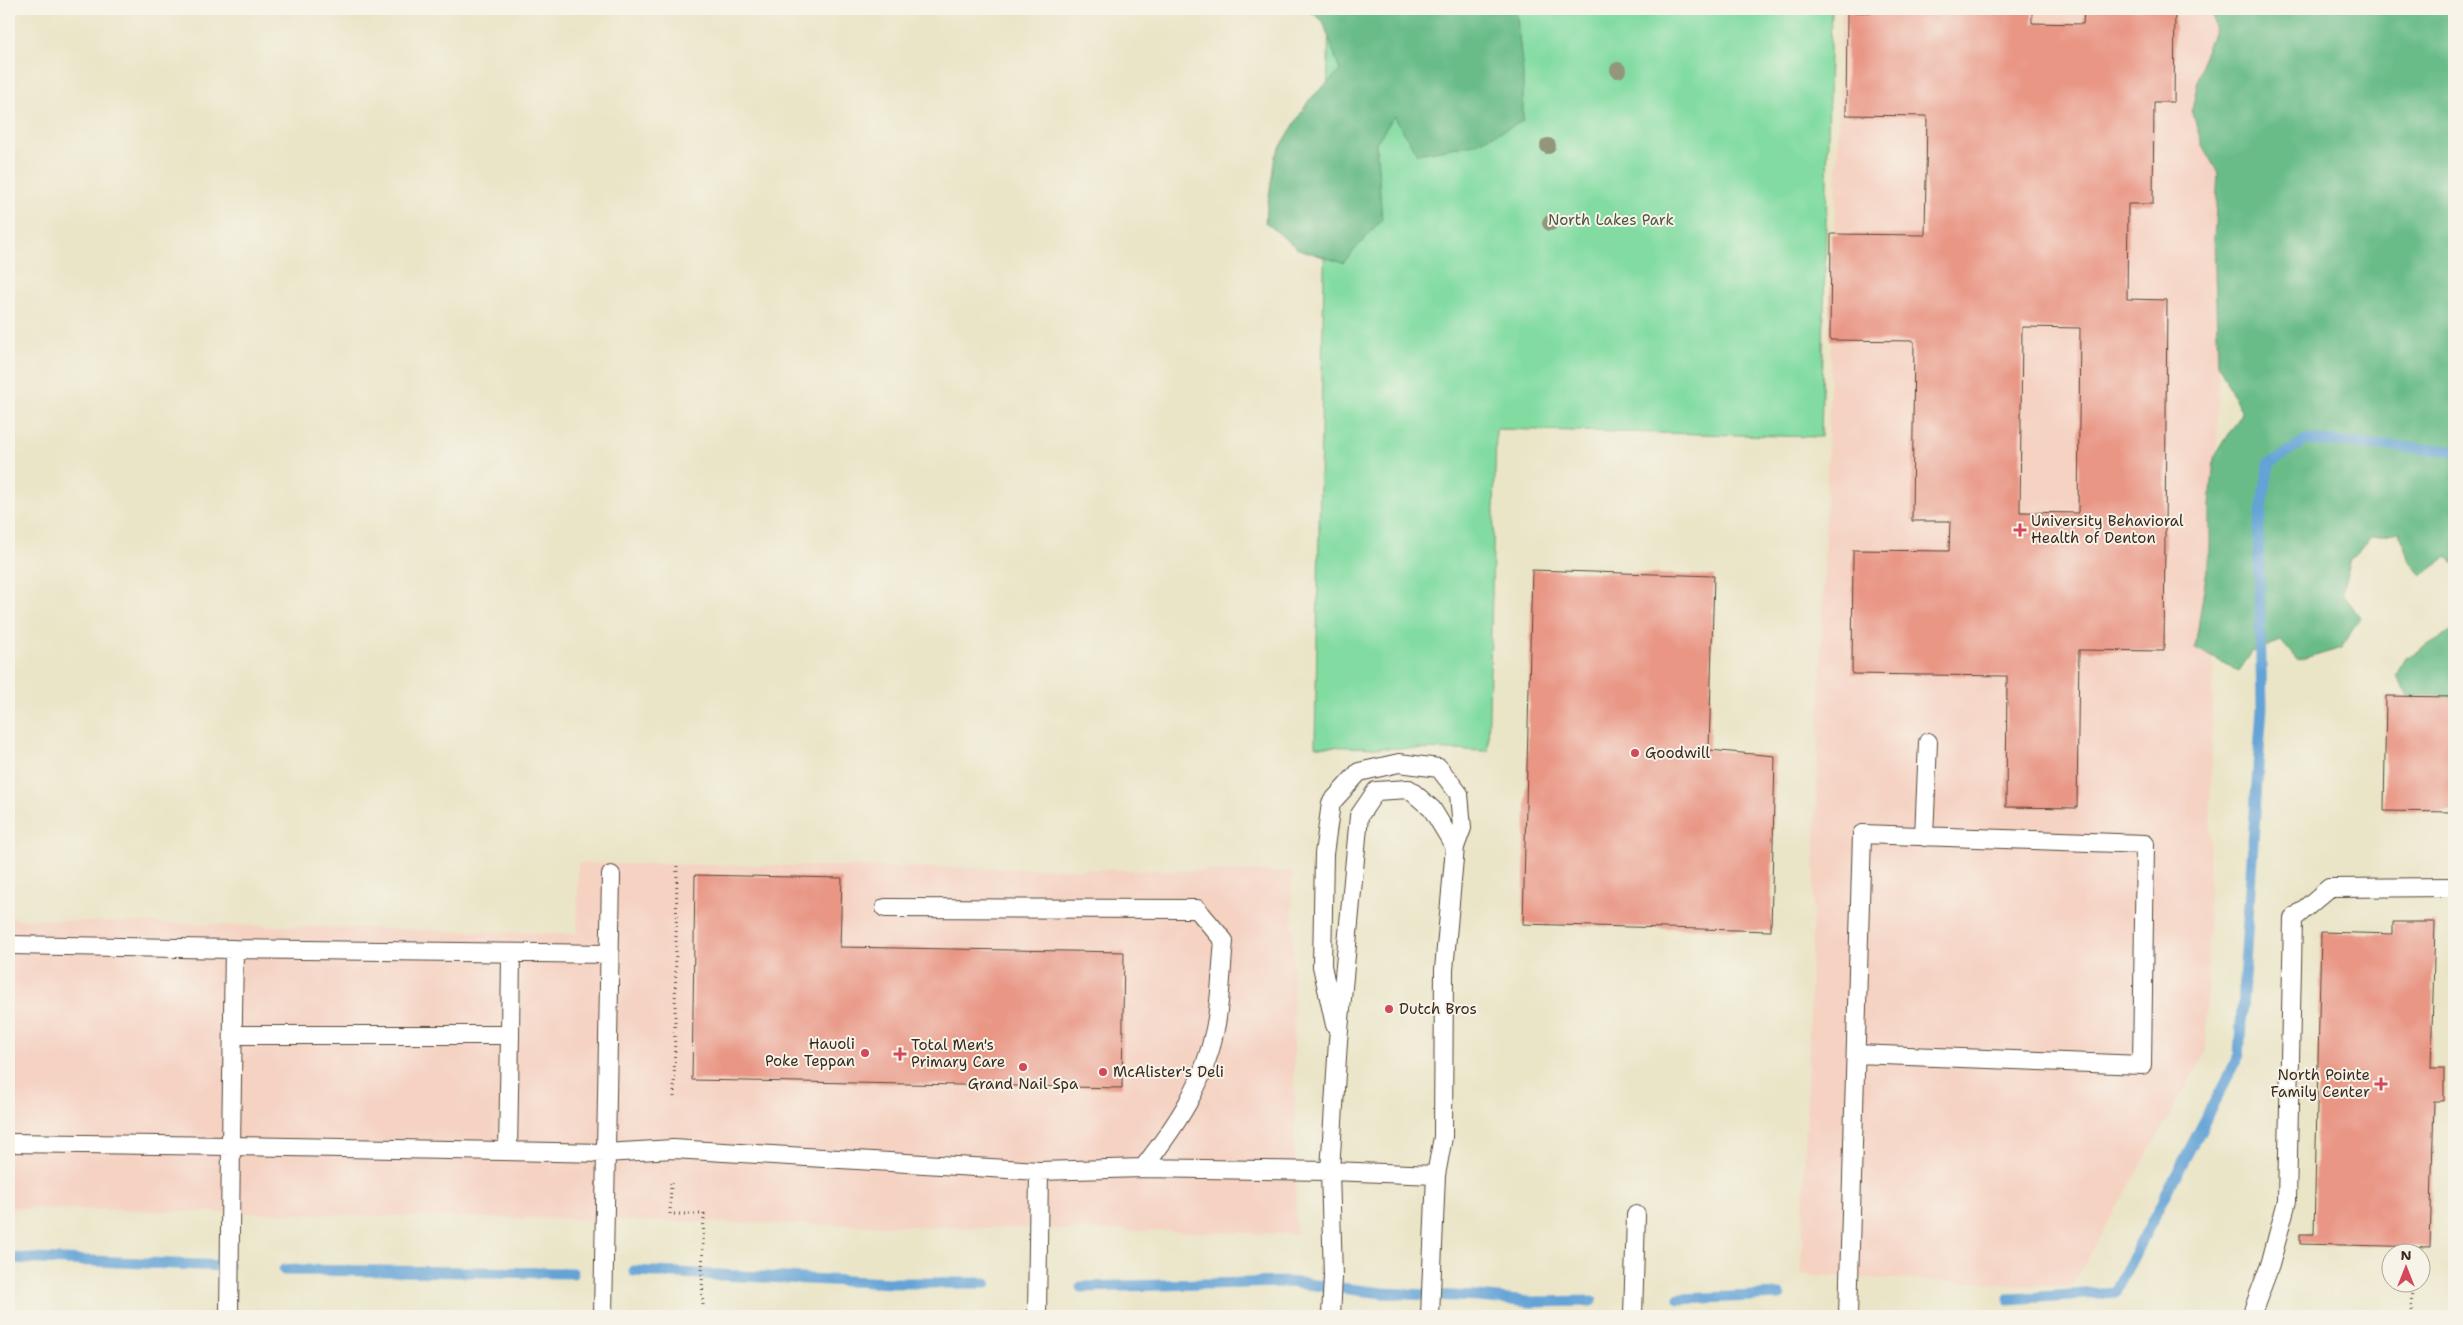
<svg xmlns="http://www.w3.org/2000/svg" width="2463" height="1325" font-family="'Shantell Sans',sans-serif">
<rect width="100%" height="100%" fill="#f7f3e8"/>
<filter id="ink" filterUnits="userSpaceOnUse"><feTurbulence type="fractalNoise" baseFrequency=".02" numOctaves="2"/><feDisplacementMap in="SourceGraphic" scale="10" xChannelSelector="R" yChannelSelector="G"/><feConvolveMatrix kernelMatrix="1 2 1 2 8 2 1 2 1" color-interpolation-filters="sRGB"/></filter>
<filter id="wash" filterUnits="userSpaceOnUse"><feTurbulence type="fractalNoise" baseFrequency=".0096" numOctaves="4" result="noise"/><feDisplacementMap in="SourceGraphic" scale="20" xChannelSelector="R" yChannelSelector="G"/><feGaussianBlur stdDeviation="1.12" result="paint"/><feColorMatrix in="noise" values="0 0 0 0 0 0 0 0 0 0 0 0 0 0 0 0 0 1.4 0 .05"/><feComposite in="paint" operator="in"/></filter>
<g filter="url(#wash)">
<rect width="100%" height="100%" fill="#eae5c7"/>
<path fill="#f5d2c2" d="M 1842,9 L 2225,9 L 2206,1052 L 2071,1287 L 1801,1275 Z
M 578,863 L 1292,872 L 1296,1234 L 9,1208 L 9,919 L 577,934 Z"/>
<path fill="#82dca2" stroke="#5e8360" d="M 1329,9 L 1831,9 L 1821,437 L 1496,429 L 1488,751 L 1315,746 Z"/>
<path fill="#69bc88" stroke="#527353" d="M 1307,9 L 1516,9 L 1523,73 L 1523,121 L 1474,144 L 1417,154 L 1394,116 L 1376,143 L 1382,219 L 1343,263 L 1298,249 L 1265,222 L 1275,156 L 1309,100 L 1340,71 L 1323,21 Z
M 2211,9 L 2454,9 L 2454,564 L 2448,556 L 2422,575 L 2409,562 L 2400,532 L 2372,537 L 2351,559 L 2342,592 L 2360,617 L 2342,648 L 2298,661 L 2281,641 L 2252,652 L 2239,671 L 2195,648 L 2210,549 L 2210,506 L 2214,458 L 2242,413 L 2218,364 L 2214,239 L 2218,173 L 2202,145 L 2192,110 L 2202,61 L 2215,28 Z
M 2454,629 L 2454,721 L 2415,708 L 2396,675 L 2406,658 Z"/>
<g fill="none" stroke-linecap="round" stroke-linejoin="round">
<path stroke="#63a3d6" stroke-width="11" d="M 9,1258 L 228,1266
M 284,1270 L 573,1273
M 634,1271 L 891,1283 L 986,1283
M 1081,1287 L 1289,1282 L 1383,1293 L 1478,1297 L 1530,1302 L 1592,1301
M 1679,1299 L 1780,1295
M 2009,1299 L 2115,1292 L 2239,1055 L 2262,707 L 2258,532 L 2269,464 L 2306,440 L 2454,451"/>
</g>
<g id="blocks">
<path fill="#e99685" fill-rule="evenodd" d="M 1931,9 L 2032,9 L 2032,23 L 2083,24 L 2084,9 L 2175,9 L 2174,102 L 2154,102 L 2153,204 L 2128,204 L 2127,299 L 2167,300 L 2164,651 L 2079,650 L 2077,808 L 2006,807 L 2007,676 L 1852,674 L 1853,550 L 1949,551 L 1950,521 L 1912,521 L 1914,341 L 1830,340 L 1831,234 L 1925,235 L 1927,116 L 1846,115 L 1847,12 L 1931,13 ZM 2022,327 L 2080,328 L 2078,513 L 2020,512 Z
M 1532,570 L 1714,576 L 1709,750 L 1775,756 L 1771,931 L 1523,924 Z
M 2386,696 L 2454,697 L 2454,812 L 2384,811 Z
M 695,875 L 842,878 L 840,947 L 1124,952 L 1122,1088 L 692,1080 Z
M 2393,922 L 2435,922 L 2431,1068 L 2444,1068 L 2444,1101 L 2434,1101 L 2430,1247 L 2300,1244 L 2300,1234 L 2314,1234 L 2321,932 L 2393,934 Z"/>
</g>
</g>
<g filter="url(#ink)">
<use href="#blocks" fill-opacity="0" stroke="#554637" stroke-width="1"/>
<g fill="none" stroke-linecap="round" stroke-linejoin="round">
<g stroke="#554637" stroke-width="20">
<path id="service" d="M 1924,837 L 1928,742
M 885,908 L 1197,909 L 1224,941 C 1221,970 1221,1001 1215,1029 C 1204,1085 1177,1124 1143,1168
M 9,945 L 234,949 L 231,1146 L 605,1153 L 673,1149 L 1039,1171 L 1143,1168 L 1330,1171 L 1338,1041 L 1359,816 L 1376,791 L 1409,789 L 1432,809 L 1455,847
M 234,949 L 609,954
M 1335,1025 L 1322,966 L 1324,854 L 1331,803 L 1359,772 L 1399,763 L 1439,768 L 1459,794 L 1462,828 L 1455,847 L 1444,970 L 1443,1137 L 1436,1175
M 234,1035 L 510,1035 L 511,954
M 9,1143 L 231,1146 L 229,1316
M 508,1151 L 510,1035
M 603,1316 L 611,875
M 1037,1316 L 1039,1171
M 1331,1316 L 1333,1277 L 1330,1171 L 1436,1175 L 1430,1316
M 1633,1316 L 1636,1215
M 1848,1316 L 1862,834 L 2145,844 L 2142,1065 L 1856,1054
M 2251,1316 L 2270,1265 L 2287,1201 L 2293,919 L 2329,888 L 2454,887"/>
</g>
<path stroke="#554637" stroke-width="3" stroke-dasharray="1 4" stroke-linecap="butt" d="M 674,1097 L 677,866
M 671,1183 L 670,1214 L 704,1214 L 702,1274 L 703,1305
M 2414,1252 L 2414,1247
M 2412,1316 L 2413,1282"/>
<use href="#service" stroke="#fff" stroke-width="18"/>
</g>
<g fill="#94967c">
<circle cx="1618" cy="70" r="8"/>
<circle cx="1548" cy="146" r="8"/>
<circle cx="1550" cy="223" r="8"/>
</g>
</g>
<g fill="#d1495b" stroke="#f7f3e8" stroke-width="2">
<path d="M2017.5 522.5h5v5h5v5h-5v5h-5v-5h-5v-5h5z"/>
<circle cx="1635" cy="753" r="5"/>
<circle cx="1389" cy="1009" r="5"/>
<circle cx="865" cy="1053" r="5"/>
<path d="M897.5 1046.5h5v5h5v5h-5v5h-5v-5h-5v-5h5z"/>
<circle cx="1023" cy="1067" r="5"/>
<circle cx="1103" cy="1072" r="5"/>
<path d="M2378.5 1076.5h5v5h5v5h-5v5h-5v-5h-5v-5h5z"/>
</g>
<g text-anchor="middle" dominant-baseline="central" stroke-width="4" stroke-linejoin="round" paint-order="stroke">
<g font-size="15" fill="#4d563f" stroke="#f7f3e8">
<text x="1611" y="220">North Lakes Park</text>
</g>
<g font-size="15" fill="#3b2a1e" stroke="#f7f3e8" text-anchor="start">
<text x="2031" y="521">University Behavioral<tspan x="2031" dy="17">Health of Denton</tspan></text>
<text x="1645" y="753">Goodwill</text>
<text x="1399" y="1009">Dutch Bros</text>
<text x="855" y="1044" text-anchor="end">Hauoli<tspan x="855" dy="17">Poke Teppan</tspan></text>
<text x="911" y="1045">Total Men's<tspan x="911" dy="17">Primary Care</tspan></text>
<text x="1113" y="1072">McAlister's Deli</text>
<text x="2370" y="1075" text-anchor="end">North Pointe<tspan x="2370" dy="17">Family Center</tspan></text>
<text x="1023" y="1084" text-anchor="middle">Grand Nail Spa</text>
</g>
</g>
<rect width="2463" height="1325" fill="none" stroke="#f7f3e8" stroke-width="30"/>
<g transform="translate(2406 1268)"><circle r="24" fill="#f7f3e8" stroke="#aca397"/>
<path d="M0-4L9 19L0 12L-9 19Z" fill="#d1495b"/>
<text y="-8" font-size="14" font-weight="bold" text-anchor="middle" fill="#3b2a1e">N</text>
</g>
</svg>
